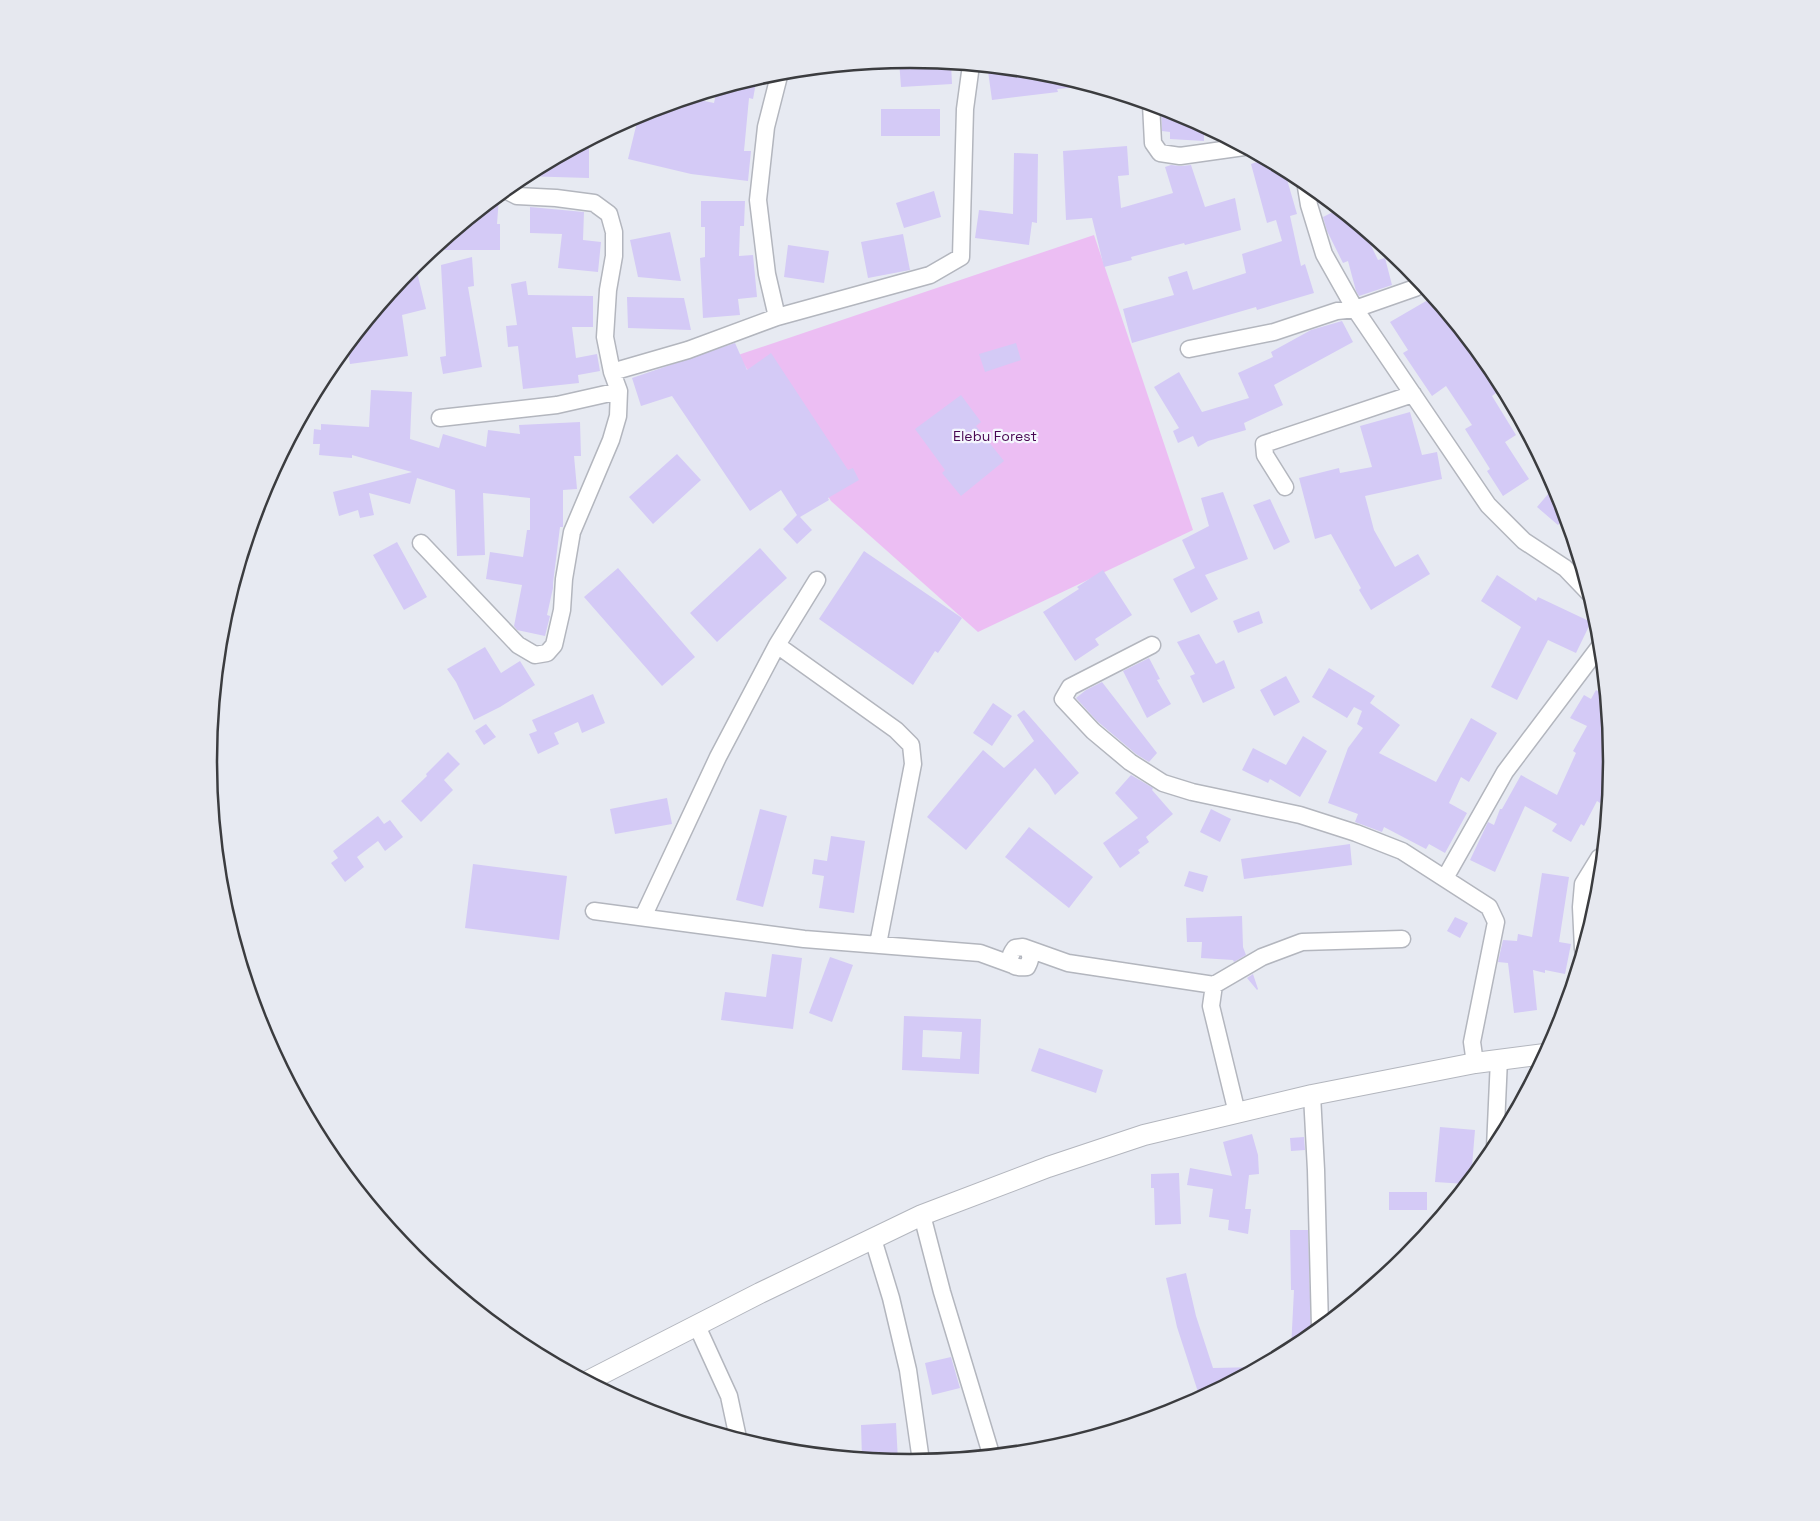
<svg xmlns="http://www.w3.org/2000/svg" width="1820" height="1521" font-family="'Space Grotesk',sans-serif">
<rect width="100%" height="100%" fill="#e7eaf2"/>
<path fill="#ecbef3" d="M 1094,235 L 1193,530 L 978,632 L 831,501 L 738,355 Z"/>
<path fill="#d4caf6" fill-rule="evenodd" d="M 910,59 L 951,63 L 952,84 L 901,87 L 899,60 Z
M 1008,68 L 1047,72 L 1090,86 L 1057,89 L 1058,92 L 992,100 L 988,71 Z
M 757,77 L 753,99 L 749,98 L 744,151 L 751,151 L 748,181 L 691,174 L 628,159 L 639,114 L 690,98 L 714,103 L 717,89 Z
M 881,109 L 940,109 L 940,136 L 881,136 Z
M 1161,110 L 1179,112 L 1204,126 L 1204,141 L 1170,139 L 1170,132 L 1162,131 Z
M 1127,146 L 1129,175 L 1118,176 L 1121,208 L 1173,193 L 1165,167 L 1171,165 L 1181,166 L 1191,165 L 1205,207 L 1235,198 L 1241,230 L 1185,245 L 1184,243 L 1131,257 L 1132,260 L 1104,267 L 1092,218 L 1066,220 L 1063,151 Z
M 574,148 L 589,148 L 589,178 L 521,176 Z
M 1014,153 L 1038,154 L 1037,223 L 1032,222 L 1029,245 L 975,238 L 979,210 L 1013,214 Z
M 1266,159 L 1284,169 L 1297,214 L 1290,216 L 1301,266 L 1305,264 L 1314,293 L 1257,310 L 1256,307 L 1132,343 L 1123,309 L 1174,295 L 1168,277 L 1187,271 L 1193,290 L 1246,273 L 1242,254 L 1282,241 L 1276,220 L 1267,223 L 1251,164 Z
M 934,191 L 941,217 L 904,228 L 896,203 Z
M 497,196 L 499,197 L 497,224 L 500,224 L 500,250 L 432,250 Z
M 701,201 L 745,201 L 744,226 L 740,226 L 739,256 L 753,255 L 757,297 L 738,299 L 740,315 L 703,318 L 700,258 L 705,257 L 705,227 L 701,227 Z
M 530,207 L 584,212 L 583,240 L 601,242 L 598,272 L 558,268 L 562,234 L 530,233 Z
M 1339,209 L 1363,229 L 1378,260 L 1385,258 L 1392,285 L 1359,296 L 1356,291 L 1348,261 L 1343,263 L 1327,231 L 1323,217 Z
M 670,232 L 681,281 L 638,277 L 630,240 Z
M 903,234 L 910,270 L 868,278 L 861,242 Z
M 788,245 L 829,251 L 824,283 L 784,277 Z
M 472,257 L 474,286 L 468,287 L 482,367 L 443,374 L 440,357 L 446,356 L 441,265 Z
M 417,272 L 426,309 L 402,315 L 408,356 L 350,364 L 347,345 L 405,275 Z
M 526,281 L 528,295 L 593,296 L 593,327 L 572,327 L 576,358 L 597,354 L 600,371 L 578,375 L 579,383 L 523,389 L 518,346 L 508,347 L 506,326 L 517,325 L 511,284 Z
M 627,297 L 684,298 L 691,330 L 628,328 Z
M 1433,297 L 1470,342 L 1483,362 L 1485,360 L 1494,371 L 1503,388 L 1492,396 L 1516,435 L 1505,442 L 1529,479 L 1503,496 L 1487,471 L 1490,469 L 1465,429 L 1472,425 L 1446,386 L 1432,396 L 1403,353 L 1408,350 L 1390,322 Z
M 1342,321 L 1353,342 L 1274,385 L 1283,405 L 1244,423 L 1246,430 L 1208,441 L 1198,447 L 1193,436 L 1178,443 L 1173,431 L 1179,428 L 1154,387 L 1179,372 L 1202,412 L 1249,398 L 1238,373 L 1273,357 L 1271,352 L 1311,330 Z
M 735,343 L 747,370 L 771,353 L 848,470 L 853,468 L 859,480 L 828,498 L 829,500 L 800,517 L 812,530 L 797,544 L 783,529 L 797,515 L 781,490 L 750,511 L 672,396 L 641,406 L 632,378 Z
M 1016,343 L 1021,360 L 985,372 L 979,354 Z
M 371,390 L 412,392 L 410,439 L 439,448 L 443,434 L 486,447 L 488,430 L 520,434 L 519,425 L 580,422 L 581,456 L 574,456 L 577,489 L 563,490 L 563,527 L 560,527 L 553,583 L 553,588 L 547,615 L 550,616 L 545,636 L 517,630 L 514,626 L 522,585 L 486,579 L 490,552 L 523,557 L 527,530 L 530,530 L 530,498 L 483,493 L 485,555 L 457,556 L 455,490 L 417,478 L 410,504 L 369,493 L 374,515 L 360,518 L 358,510 L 339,516 L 333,492 L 412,472 L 352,455 L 352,458 L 319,455 L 320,444 L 313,444 L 314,429 L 321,430 L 321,424 L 369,427 Z
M 961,395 L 981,422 L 976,426 L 1004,461 L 961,496 L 942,473 L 945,470 L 915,429 Z
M 1410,412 L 1422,455 L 1437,452 L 1442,479 L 1365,496 L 1374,530 L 1395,567 L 1418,554 L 1430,574 L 1371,610 L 1359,590 L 1361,588 L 1331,534 L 1315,539 L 1299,478 L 1339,468 L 1340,473 L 1372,467 L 1360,426 Z
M 677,454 L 701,480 L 653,524 L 629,497 Z
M 1555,486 L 1566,516 L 1558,525 L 1537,507 Z
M 1223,492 L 1248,559 L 1205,575 L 1218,599 L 1191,613 L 1173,579 L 1195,568 L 1182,540 L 1209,526 L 1201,498 Z
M 1270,499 L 1290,542 L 1274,550 L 1253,505 Z
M 397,542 L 427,597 L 404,610 L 373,555 Z
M 760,548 L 787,578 L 717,642 L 690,613 Z
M 864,551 L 962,618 L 938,653 L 935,651 L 913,685 L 819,619 Z
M 618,568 L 695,657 L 662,686 L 584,597 Z
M 1103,570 L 1132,615 L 1095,639 L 1099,645 L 1075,661 L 1043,612 L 1079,589 L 1077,587 Z
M 1497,575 L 1536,601 L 1538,597 L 1591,622 L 1576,653 L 1548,640 L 1517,700 L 1491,687 L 1521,627 L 1481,601 Z
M 1259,611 L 1263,623 L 1238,633 L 1233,621 Z
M 1199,634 L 1216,664 L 1224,660 L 1235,688 L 1203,703 L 1190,676 L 1195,674 L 1177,642 Z
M 485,647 L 501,673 L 520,661 L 535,685 L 500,707 L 474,720 L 456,682 L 447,669 Z
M 1149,658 L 1160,679 L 1157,680 L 1171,704 L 1147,718 L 1123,671 Z
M 1329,668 L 1375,696 L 1370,703 L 1400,725 L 1379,753 L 1436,782 L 1471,718 L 1497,733 L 1469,782 L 1461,777 L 1449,803 L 1467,813 L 1445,853 L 1429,844 L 1426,849 L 1384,827 L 1382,832 L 1355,822 L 1358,814 L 1328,803 L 1348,748 L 1363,728 L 1357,724 L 1362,711 L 1354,707 L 1347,718 L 1312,697 Z
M 1286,676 L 1300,702 L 1274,716 L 1260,690 Z
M 1102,682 L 1157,753 L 1149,762 L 1136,754 L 1097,721 L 1076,698 L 1086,690 Z
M 1596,690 L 1605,695 L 1612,761 L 1610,782 L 1600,803 L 1597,801 L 1584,826 L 1581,824 L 1571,842 L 1552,831 L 1557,824 L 1525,806 L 1495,872 L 1470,860 L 1488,822 L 1494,825 L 1500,809 L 1502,809 L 1521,775 L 1557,795 L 1576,753 L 1573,751 L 1587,726 L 1570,718 L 1584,695 L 1591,699 Z
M 593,694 L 605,723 L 582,733 L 578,722 L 554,733 L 559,744 L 538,754 L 529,734 L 537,731 L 532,720 Z
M 993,703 L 1012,716 L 992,746 L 973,733 Z
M 1024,710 L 1079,773 L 1055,795 L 1049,785 L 1035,768 L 966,850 L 927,817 L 983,750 L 1004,768 L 1034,741 L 1017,715 Z
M 486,724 L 496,737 L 484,745 L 475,731 Z
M 1303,736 L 1327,751 L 1300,797 L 1270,779 L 1268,783 L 1242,770 L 1253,748 L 1286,765 Z
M 448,752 L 460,764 L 444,780 L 453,790 L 421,822 L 401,801 L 427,776 L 426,774 Z
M 1131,775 L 1153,788 L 1152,790 L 1173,814 L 1146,837 L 1149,842 L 1138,850 L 1140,853 L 1120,868 L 1103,843 L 1138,818 L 1115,793 Z
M 667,798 L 672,824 L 615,834 L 610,809 Z
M 760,809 L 787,816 L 763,907 L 736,900 Z
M 1211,809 L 1231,819 L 1220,842 L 1200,832 Z
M 378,816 L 384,824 L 390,820 L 403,837 L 385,851 L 378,841 L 357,857 L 364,867 L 345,882 L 331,863 L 338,858 L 333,851 Z
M 1029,827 L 1093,877 L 1069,908 L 1005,857 Z
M 831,836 L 865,841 L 854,913 L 819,908 L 824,876 L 812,874 L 814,859 L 827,861 Z
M 1350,844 L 1352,865 L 1244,879 L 1241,859 Z
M 473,864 L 567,876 L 559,940 L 465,928 Z
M 1189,871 L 1208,876 L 1203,892 L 1184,886 Z
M 1542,873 L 1569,877 L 1559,942 L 1571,944 L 1565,974 L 1545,970 L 1545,973 L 1533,970 L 1537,1010 L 1514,1013 L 1508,963 L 1498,962 L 1503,940 L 1517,941 L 1518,934 L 1532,937 Z
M 1242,916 L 1243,947 L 1246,955 L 1234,962 L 1233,960 L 1201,958 L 1202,942 L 1187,942 L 1186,918 Z
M 1455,917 L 1468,923 L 1460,938 L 1447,931 Z
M 772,954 L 802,958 L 793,1029 L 721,1020 L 725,992 L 766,997 Z
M 830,957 L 853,965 L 832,1022 L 809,1013 Z
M 1253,974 L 1258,989 L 1257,990 L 1247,978 Z
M 904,1016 L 981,1019 L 979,1074 L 902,1070 ZM 923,1030 L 962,1032 L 960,1059 L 922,1057 Z
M 1039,1048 L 1103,1070 L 1096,1093 L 1031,1071 Z
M 1440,1127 L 1475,1130 L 1471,1178 L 1466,1184 L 1435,1182 Z
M 1252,1134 L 1258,1155 L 1259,1174 L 1249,1175 L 1245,1209 L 1251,1209 L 1248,1234 L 1228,1230 L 1229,1220 L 1209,1217 L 1213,1189 L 1187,1185 L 1190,1168 L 1232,1176 L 1223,1142 Z
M 1304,1137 L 1305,1150 L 1291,1151 L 1290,1138 Z
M 1179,1173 L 1181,1224 L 1155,1225 L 1154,1188 L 1151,1188 L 1151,1174 Z
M 1389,1192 L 1427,1192 L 1427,1210 L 1389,1210 Z
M 1290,1230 L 1308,1230 L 1311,1330 L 1311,1335 L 1291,1349 L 1294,1290 L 1291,1290 Z
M 1186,1273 L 1196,1316 L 1213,1368 L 1257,1367 L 1231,1381 L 1198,1392 L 1177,1327 L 1166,1278 Z
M 951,1357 L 960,1388 L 932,1395 L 925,1363 Z
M 896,1423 L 898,1461 L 862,1458 L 861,1425 Z"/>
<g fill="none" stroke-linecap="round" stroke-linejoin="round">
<g stroke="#b3b6be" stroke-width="19">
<path id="minor" d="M 1151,104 L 1153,143 L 1160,153 L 1180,156 L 1244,147
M 1305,181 L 1309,205 L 1324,254 L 1355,309 L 1488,505 L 1524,541 L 1565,568 L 1589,593
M 777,317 L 767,274 L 758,200 L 766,127 L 780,72
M 1189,349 L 1274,332 L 1337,311 L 1355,309 L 1415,288 L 1422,284
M 612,372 L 688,350 L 777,317 L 930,275 L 961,257 L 965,109 L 971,65
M 440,418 L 557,405 L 619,391
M 1285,487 L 1265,455 L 1264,444 L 1413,394
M 421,543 L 518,645 L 535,655 L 547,653 L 554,645 L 562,610 L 564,579 L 572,532 L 611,440 L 618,416 L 619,391 L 612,372 L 605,337 L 608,290 L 614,256 L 614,232 L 609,214 L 594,203 L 556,198 L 517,196 L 505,190
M 777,645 L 896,730 L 911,745 L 913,764 L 878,944
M 1152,645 L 1070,687 L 1063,699 L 1093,731 L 1130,762 L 1163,783 L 1192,792 L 1300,815 L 1356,833 L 1402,851 L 1489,907 L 1496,922 L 1472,1042 L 1475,1063
M 1445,878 L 1505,772 L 1600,646
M 594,911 L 804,939 L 980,953 L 1013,965
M 643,917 L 718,757 L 777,645 L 817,580
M 1583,949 L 1581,907 L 1583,884 L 1599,858 L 1602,856
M 1028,950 C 1032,957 1030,961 1027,967 C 1011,969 1005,961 1015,948 L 1023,947 L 1068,963 L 1214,985 L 1262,957 L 1302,942 L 1402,939
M 1214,985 L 1211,1006 L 1237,1113
M 1312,1095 L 1316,1170 L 1320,1327
M 1495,1148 L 1499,1059
M 922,1215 L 942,1292 L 991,1454
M 873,1239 L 891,1298 L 908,1370 L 921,1461
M 697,1326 L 729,1396 L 738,1438"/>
</g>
<g stroke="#b3b6be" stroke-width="22">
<path id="major" d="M 588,1381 L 760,1293 L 922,1215 L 1048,1167 L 1144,1135 L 1312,1095 L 1475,1063 L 1545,1054"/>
</g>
<use href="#minor" stroke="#fff" stroke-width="16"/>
<use href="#major" stroke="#fff" stroke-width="20"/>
</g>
<g text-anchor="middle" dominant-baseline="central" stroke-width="4.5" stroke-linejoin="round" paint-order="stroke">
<g font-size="14" fill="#480752" stroke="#f5f7fe">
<text x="995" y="436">Elebu Forest</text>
</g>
</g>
<path d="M0 0H1820V1521H0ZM217 761a693 693 0 1 1 1386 0a693 693 0 1 1-1386 0Z" fill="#e6e8ef" fill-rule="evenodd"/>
<path fill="none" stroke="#3b3c3f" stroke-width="2.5" d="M217 761a693 693 0 1 1 1386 0a693 693 0 1 1-1386 0Z"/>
</svg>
